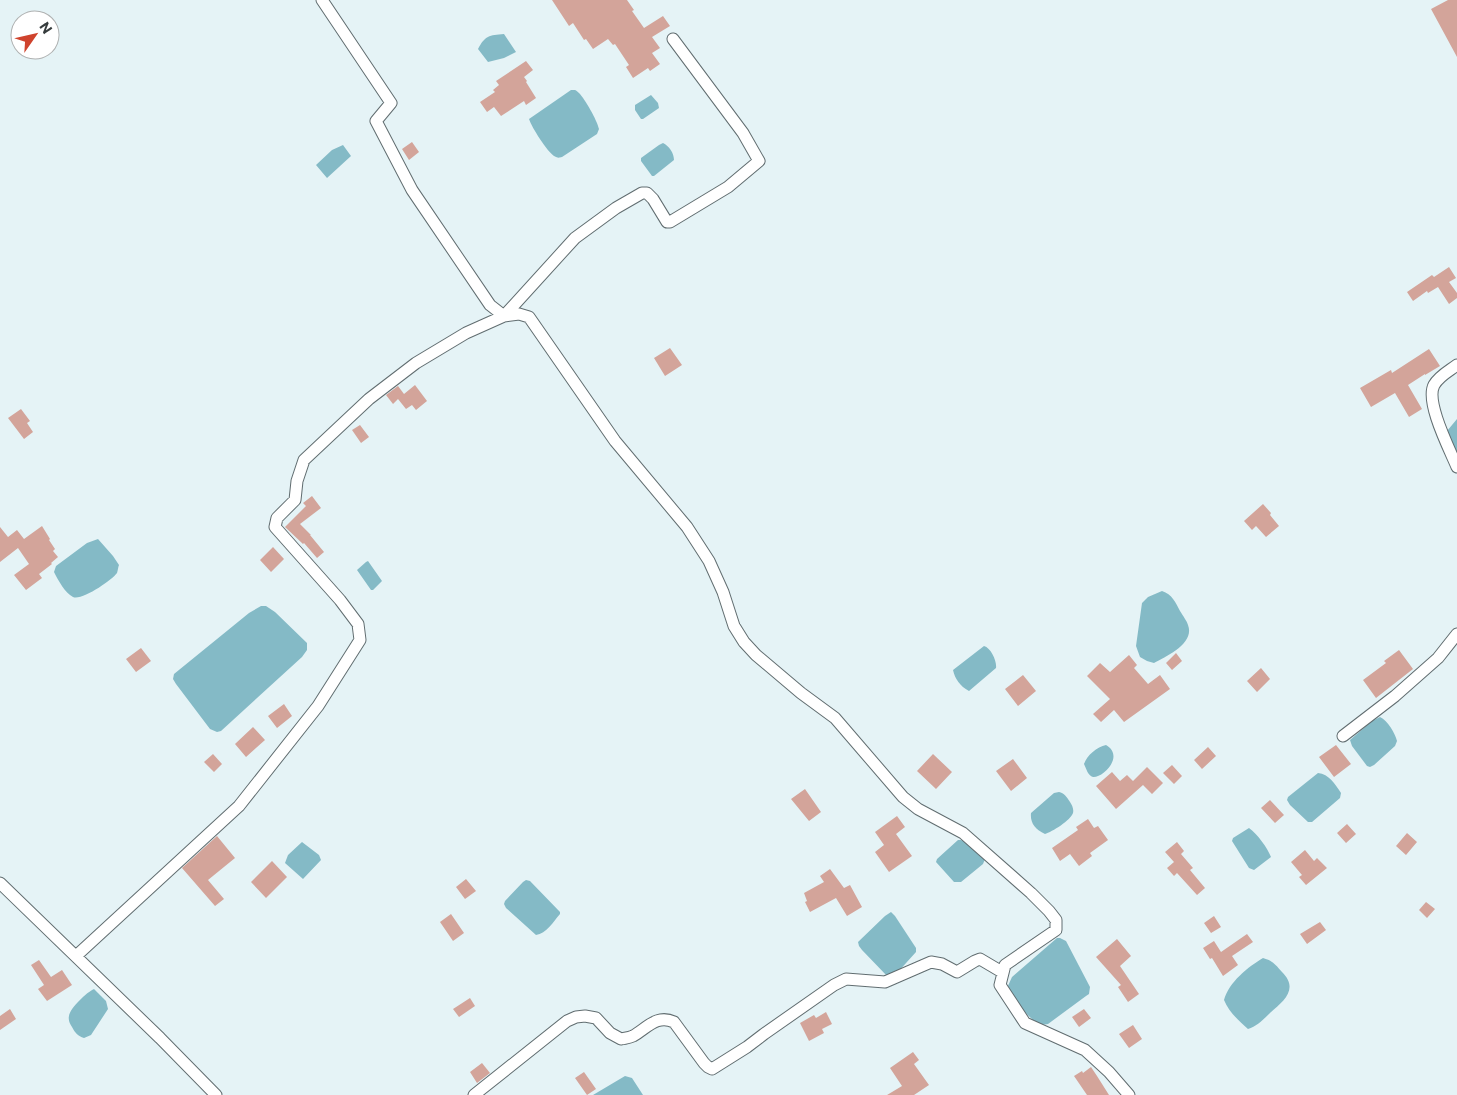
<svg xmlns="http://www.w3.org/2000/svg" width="1457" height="1095" font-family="Commissioner,sans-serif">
<rect width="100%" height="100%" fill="#e5f3f6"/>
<path fill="#84bac6" d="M 504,34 L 516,52 L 504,58 L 488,62 L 478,49 C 485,36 489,35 504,34 Z
M 571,90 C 575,90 575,89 579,93 C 585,99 597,120 599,129 L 597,134 L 562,157 C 558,158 558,158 554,156 C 547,151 532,128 529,119 Z
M 651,95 L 658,103 L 659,108 L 643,119 L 641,119 L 635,110 L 635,105 Z
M 663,143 C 669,146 674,153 674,160 L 654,176 L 652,176 L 641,161 L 641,158 L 659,145 Z
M 343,145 L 351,156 L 327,178 L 316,165 L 332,150 Z
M 1457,419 L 1457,453 L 1448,438 L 1447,431 Z
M 98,539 L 113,556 L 119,565 C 118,567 118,570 117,573 C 112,580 82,601 73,597 C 65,593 58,580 54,572 L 56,566 L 87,543 Z
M 368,561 L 382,581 L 373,590 L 371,590 L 357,570 L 366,562 Z
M 1162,591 C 1172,594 1176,603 1180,611 C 1183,616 1187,621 1188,625 C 1195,643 1167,656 1154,663 L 1147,661 L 1140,657 L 1136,646 L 1142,603 L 1148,597 Z
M 261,606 L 266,606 L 275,612 L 307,643 L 307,650 L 302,657 L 221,731 L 217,732 L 210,729 L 176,684 L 173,679 L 174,674 L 249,613 Z
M 984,646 C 991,648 997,661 996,668 L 969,691 C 960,686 955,679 953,670 Z
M 1380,717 C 1388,721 1395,733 1397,741 L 1395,746 L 1374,765 L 1370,767 L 1367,766 L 1352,746 L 1350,740 L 1372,721 Z
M 1106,745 C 1125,756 1103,778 1093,777 C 1088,776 1086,768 1084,764 C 1087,755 1097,747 1106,745 Z
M 1318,773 C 1329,774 1335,784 1341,793 L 1340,798 L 1312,822 L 1308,822 L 1290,805 L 1287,800 L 1288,797 Z
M 1059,792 C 1064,793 1067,797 1070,802 C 1072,805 1074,809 1073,813 C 1071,820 1052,832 1045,834 C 1035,829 1030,823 1031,813 L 1054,793 Z
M 1249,828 C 1258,835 1267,847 1271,857 L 1254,870 L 1249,868 L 1232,841 L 1233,838 Z
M 958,840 L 961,840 L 968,844 L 985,859 L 983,864 L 961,882 L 954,882 L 936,862 L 937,859 Z
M 302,842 L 319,855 L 321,860 L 303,879 L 285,863 L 288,855 Z
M 526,880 L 530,881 L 560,912 L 560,914 C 554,921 546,934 536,935 L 506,908 L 504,904 L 505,901 L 523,882 Z
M 891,912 L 895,916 L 916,948 L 916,952 L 897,973 L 888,977 L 862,950 L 859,946 L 858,942 L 885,916 Z
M 1057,938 L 1060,938 L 1066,941 L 1090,987 L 1089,994 L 1086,996 L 1048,1024 C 1032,1028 1015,999 1007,988 L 1012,977 Z
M 1263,958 C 1273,961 1275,964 1282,972 C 1299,989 1284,1001 1270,1013 C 1263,1020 1257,1026 1248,1029 C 1238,1020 1229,1012 1224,1000 C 1229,982 1248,967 1263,958 Z
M 94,989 L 106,1001 L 108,1009 L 91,1035 L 84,1038 C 78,1036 75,1033 72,1027 C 70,1024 68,1020 69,1016 C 70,1008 87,992 94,989 Z
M 625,1076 L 632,1078 L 643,1095 L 593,1095 Z"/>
<path fill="#d3a49a" d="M 552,0 L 627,0 L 634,10 L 632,11 L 644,28 L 663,16 L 670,26 L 652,37 L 660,48 L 652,53 L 660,64 L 650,71 L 648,68 L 633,78 L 626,67 L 629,65 L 615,44 L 613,45 L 608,39 L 593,49 L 586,39 L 584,40 L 573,23 L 569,26 Z
M 1448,0 L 1457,0 L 1457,57 L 1431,9 Z
M 526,61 L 533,70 L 524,77 L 527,81 L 526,82 L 536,98 L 526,105 L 524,101 L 501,116 L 494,107 L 487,112 L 480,102 L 495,92 L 493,90 L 499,85 L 496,81 Z
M 412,142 L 419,152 L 409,160 L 402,149 Z
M 1449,267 L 1456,278 L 1449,282 L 1457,293 L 1457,298 L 1449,304 L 1438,287 L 1428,293 L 1427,291 L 1413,301 L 1407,292 L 1432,275 L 1434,277 Z
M 670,348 L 682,365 L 665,376 L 654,358 Z
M 1429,349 L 1440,366 L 1425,375 L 1425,374 L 1408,385 L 1422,409 L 1409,417 L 1395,393 L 1371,407 L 1360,388 L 1391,370 L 1392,373 Z
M 415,385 L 427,401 L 416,410 L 412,405 L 406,409 L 398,399 L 393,404 L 386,395 L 398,386 L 404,394 Z
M 21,409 L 30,421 L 27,423 L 33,432 L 24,439 L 8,418 Z
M 360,425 L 369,437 L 361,443 L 352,430 Z
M 312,496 L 321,508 L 300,524 L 311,535 L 310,535 L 324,552 L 317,558 L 304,543 L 303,544 L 285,527 L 306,506 L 303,503 Z
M 1263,504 L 1271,513 L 1270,515 L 1279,526 L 1266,537 L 1256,526 L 1252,530 L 1244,521 Z
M 42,526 L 50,539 L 49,540 L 55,549 L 53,551 L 58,557 L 51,563 L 52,564 L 39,574 L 42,578 L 26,590 L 14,575 L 29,564 L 18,548 L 0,562 L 0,527 L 8,537 L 17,530 L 24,539 Z
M 273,547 L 284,559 L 271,572 L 260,560 Z
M 141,648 L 151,661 L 136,672 L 126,659 Z
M 1399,650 L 1413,669 L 1376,698 L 1363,680 L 1386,663 L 1384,661 Z
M 1176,653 L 1182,661 L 1172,670 L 1166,663 Z
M 1129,655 L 1137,665 L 1134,668 L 1148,684 L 1160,675 L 1170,689 L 1124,722 L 1114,710 L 1101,722 L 1093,714 L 1110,699 L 1087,676 L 1100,663 L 1110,672 Z
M 1261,668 L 1270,679 L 1257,692 L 1247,681 Z
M 1023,675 L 1036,691 L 1018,706 L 1005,689 Z
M 284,704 L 292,716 L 277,728 L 268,716 Z
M 253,727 L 265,740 L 246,757 L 235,744 Z
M 1336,745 L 1351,764 L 1334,777 L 1319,757 Z
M 1208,747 L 1216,756 L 1202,769 L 1194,760 Z
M 213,754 L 222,764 L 214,772 L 204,762 Z
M 933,754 L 952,772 L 936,789 L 917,771 Z
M 1013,759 L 1027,778 L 1011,791 L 996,771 Z
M 1172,765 L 1182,776 L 1174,784 L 1163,773 Z
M 1147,767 L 1163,783 L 1152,794 L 1143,785 L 1116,809 L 1096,786 L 1112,772 L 1120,781 L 1127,775 L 1133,781 Z
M 805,789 L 821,812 L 809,821 L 791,799 Z
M 1270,800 L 1284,815 L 1275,823 L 1261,808 Z
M 897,816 L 905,827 L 896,834 L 912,856 L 889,872 L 875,852 L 884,845 L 875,832 Z
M 1088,819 L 1094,828 L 1098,826 L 1108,840 L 1090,853 L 1092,856 L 1079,866 L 1070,854 L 1060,861 L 1052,848 L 1078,830 L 1076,827 Z
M 1347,824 L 1356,834 L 1346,843 L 1337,833 Z
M 1407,833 L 1417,842 L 1406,855 L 1396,846 Z
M 217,836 L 235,858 L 208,880 L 224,899 L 215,906 L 182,868 Z
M 1177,842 L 1184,851 L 1181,854 L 1193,868 L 1190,870 L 1205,888 L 1197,895 L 1177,873 L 1174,876 L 1167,868 L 1174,862 L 1165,852 Z
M 1305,850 L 1314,861 L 1317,858 L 1327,868 L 1306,885 L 1299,877 L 1302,875 L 1291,862 Z
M 272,861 L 287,877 L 266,898 L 251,882 Z
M 830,869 L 844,888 L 850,885 L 862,907 L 847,916 L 836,898 L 810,912 L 805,902 L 807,901 L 804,893 L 824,882 L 820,876 Z
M 466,879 L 476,891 L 465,899 L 456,887 Z
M 1426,902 L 1435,909 L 1427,918 L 1419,910 Z
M 451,914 L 464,933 L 453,941 L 440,922 Z
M 1214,916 L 1221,927 L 1211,933 L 1204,923 Z
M 1320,922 L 1326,930 L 1307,944 L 1300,934 Z
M 1247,934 L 1253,942 L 1232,956 L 1238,965 L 1223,976 L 1212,958 L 1210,959 L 1203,948 L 1214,941 L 1221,952 Z
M 1117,939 L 1131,956 L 1120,966 L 1139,994 L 1128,1002 L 1118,987 L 1121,985 L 1096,957 Z
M 39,960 L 51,977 L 62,970 L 72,985 L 47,1001 L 38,989 L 44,985 L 31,965 Z
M 470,998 L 475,1006 L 459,1017 L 453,1009 Z
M 10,1009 L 16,1019 L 0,1030 L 0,1016 Z
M 1084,1009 L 1091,1018 L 1079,1027 L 1072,1017 Z
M 826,1012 L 832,1024 L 822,1029 L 824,1033 L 809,1041 L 800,1023 L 814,1015 L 816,1018 Z
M 1133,1025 L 1142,1039 L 1129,1048 L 1119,1034 Z
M 913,1052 L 919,1060 L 914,1064 L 929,1085 L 914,1095 L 887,1095 L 902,1086 L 890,1068 Z
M 482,1063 L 490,1073 L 477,1083 L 470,1072 Z
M 1091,1067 L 1097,1076 L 1109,1095 L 1087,1095 L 1074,1076 L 1082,1071 L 1083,1073 Z
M 584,1072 L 596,1089 L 587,1095 L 575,1078 Z"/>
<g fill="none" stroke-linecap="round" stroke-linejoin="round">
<g stroke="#616d70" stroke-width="13">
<path id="street" d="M 322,0 L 391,103 L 376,121 L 412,190 L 490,305 L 504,316 L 519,314 L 529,317 L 615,441 L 687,527 L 709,561 L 723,592 L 734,626 L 744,642 L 756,655 L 801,693 L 835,718 L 903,797 L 918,809 L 963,833 L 1031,893 L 1049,911 L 1056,920 L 1056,930 L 1005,965 L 1000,985 L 1025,1023 L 1085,1050 L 1109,1072 L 1129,1095
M 1457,365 C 1449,371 1439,376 1434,385 C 1425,402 1450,450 1457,467
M 1343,736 L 1395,696 L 1438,658 L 1457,634
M 0,883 L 160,1038 L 216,1095
M 76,956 L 239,806 L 318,706 L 360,640 L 358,624 L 340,600 L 275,527 L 277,518 L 295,500 L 297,481 L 304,460 L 369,399 L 416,363 L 466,333 L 504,316 L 575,238 L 616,208 L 642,193 L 647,193 L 653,199 L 667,222 L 670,222 L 728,187 L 759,161 L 743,133 L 673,39
M 474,1095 L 567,1021 L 576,1017 L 585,1016 L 596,1018 L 610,1033 L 621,1039 C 625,1038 629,1038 633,1036 C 647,1028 657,1014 674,1022 L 704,1063 L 708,1067 L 712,1069 L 747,1047 L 764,1034 L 834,985 L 846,979 L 885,982 L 931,962 L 942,964 L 957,972 L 975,961 L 980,959 L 1002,972"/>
</g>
<use href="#street" stroke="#fff" stroke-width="11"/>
</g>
<g transform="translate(35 35) rotate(56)"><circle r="24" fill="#ffffff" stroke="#afb1b1"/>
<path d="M0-4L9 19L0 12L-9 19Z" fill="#cf432d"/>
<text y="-8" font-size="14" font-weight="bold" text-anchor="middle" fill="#363c3d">N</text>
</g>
</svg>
